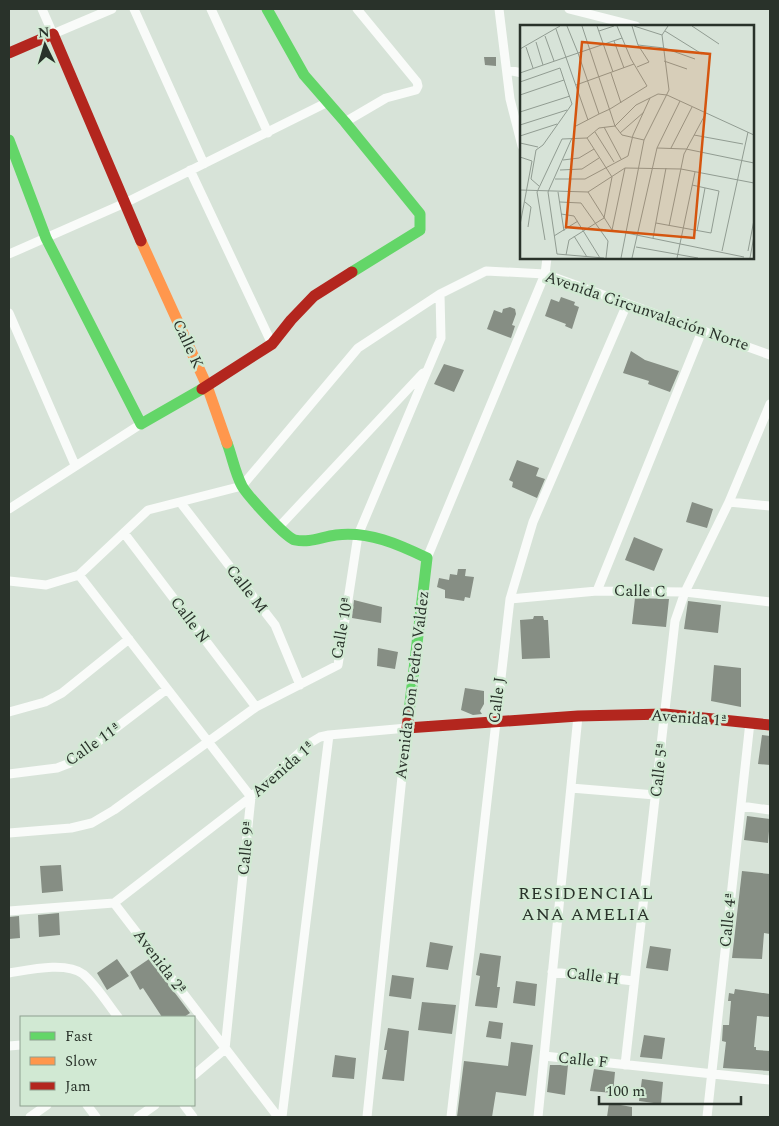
<svg xmlns="http://www.w3.org/2000/svg" width="779" height="1126" font-family="Spectral,serif">
<rect width="100%" height="100%" fill="#d7e3d8"/>
<path fill="#868e84" d="M 484,57 L 496,57 L 496,66 L 485,65 Z
M 561,297 L 575,302 L 574,305 L 579,307 L 572,329 L 565,326 L 566,324 L 545,316 L 551,299 L 559,302 Z
M 510,307 L 515,309 L 516,314 L 512,325 L 515,326 L 511,338 L 487,329 L 494,310 L 502,313 L 503,309 Z
M 631,351 L 645,360 L 679,371 L 670,392 L 648,384 L 649,381 L 623,373 Z
M 444,364 L 464,370 L 454,392 L 434,384 Z
M 517,460 L 539,468 L 536,476 L 545,479 L 537,498 L 512,487 L 513,482 L 509,480 Z
M 692,502 L 713,509 L 707,528 L 686,522 Z
M 634,537 L 663,549 L 654,571 L 625,560 Z
M 458,569 L 466,569 L 465,576 L 474,577 L 470,598 L 465,597 L 464,601 L 445,598 L 445,590 L 437,587 L 439,578 L 449,580 L 450,574 L 457,575 Z
M 635,598 L 669,599 L 666,627 L 632,624 Z
M 354,600 L 382,607 L 381,623 L 352,618 Z
M 688,601 L 721,605 L 718,633 L 684,629 Z
M 534,616 L 543,616 L 544,620 L 548,620 L 550,658 L 522,659 L 520,620 L 533,619 Z
M 378,648 L 398,652 L 395,669 L 377,666 Z
M 714,665 L 741,668 L 741,707 L 711,701 Z
M 465,688 L 484,691 L 484,704 L 480,711 L 482,714 L 473,715 L 461,710 Z
M 762,735 L 770,736 L 770,765 L 758,764 Z
M 747,816 L 770,819 L 768,843 L 744,840 Z
M 61,865 L 63,891 L 42,893 L 40,866 Z
M 742,871 L 770,874 L 770,934 L 764,933 L 762,959 L 732,958 Z
M 59,913 L 60,935 L 39,937 L 38,915 Z
M 19,916 L 20,938 L 9,939 L 9,917 Z
M 430,942 L 453,946 L 448,970 L 426,967 Z
M 650,946 L 671,949 L 668,971 L 646,968 Z
M 480,953 L 501,956 L 497,987 L 500,987 L 497,1008 L 475,1006 L 480,976 L 476,975 Z
M 117,959 L 129,976 L 107,990 L 97,973 Z
M 149,959 L 178,997 L 190,1013 L 184,1017 L 162,1017 L 143,988 L 140,990 L 130,972 Z
M 392,975 L 414,978 L 411,999 L 389,996 Z
M 516,981 L 537,984 L 535,1006 L 513,1003 Z
M 735,989 L 770,994 L 770,1017 L 757,1016 L 754,1047 L 756,1047 L 756,1050 L 770,1051 L 770,1071 L 723,1068 L 726,1042 L 722,1041 L 723,1025 L 729,1025 L 731,1001 L 728,1001 L 729,993 L 734,994 Z
M 422,1002 L 456,1005 L 452,1034 L 418,1030 Z
M 489,1021 L 503,1023 L 501,1039 L 486,1037 Z
M 388,1028 L 409,1031 L 404,1081 L 382,1079 L 387,1050 L 384,1050 Z
M 644,1035 L 665,1038 L 662,1059 L 640,1057 Z
M 511,1042 L 533,1045 L 526,1096 L 496,1092 L 492,1117 L 457,1117 L 464,1061 L 508,1066 Z
M 335,1055 L 356,1058 L 354,1079 L 332,1077 Z
M 550,1065 L 568,1065 L 565,1095 L 547,1092 Z
M 594,1069 L 615,1072 L 613,1093 L 590,1091 Z
M 642,1079 L 663,1082 L 661,1104 L 639,1101 Z
M 609,1103 L 632,1107 L 632,1117 L 607,1117 Z"/>
<g fill="none" stroke-linecap="round" stroke-linejoin="round">
<path stroke="#f9fbf9" stroke-width="9" d="M 42,9 L 53,34 L 112,9
M 134,9 L 204,164
M 211,9 L 268,133
M 499,9 L 510,99 L 522,146
M 569,9 L 636,26
M 507,70 L 522,73
M 345,122 L 386,98 L 416,90 L 418,86 L 417,82 L 357,9
M 190,170 L 272,344
M 9,254 L 125,203 L 328,102
M 9,313 L 75,465
M 180,502 L 275,625 L 300,685
M 729,502 L 770,506
M 9,509 L 141,424
M 278,528 L 423,373
M 124,533 L 256,707
M 427,558 L 545,274 L 547,258
M 79,575 L 251,797 L 225,1049 L 194,1075
M 9,581 L 46,585 L 79,575 L 148,510 L 242,486 L 358,348 L 440,294 L 486,271 L 545,274 L 770,355
M 597,591 L 702,331
M 510,599 L 597,591 L 685,592 L 770,602
M 9,712 L 45,702 L 62,693 L 129,639
M 9,774 L 57,768 L 70,763 L 167,689
M 571,788 L 655,795
M 741,806 L 770,810
M 9,833 L 71,828 L 92,823 L 114,810 L 256,707 L 338,665 L 358,535 L 441,338 L 440,294
M 114,903 L 278,1117
M 9,911 L 114,903 L 251,797 L 310,743 L 320,737 L 329,735 L 407,728 L 367,1117
M 552,972 L 634,981
M 9,973 C 28,970 66,961 83,974 C 97,986 107,1003 118,1017
M 9,1046 L 21,1045
M 544,1056 L 770,1080
M 625,1065 L 675,621 L 685,592 L 729,502 L 770,404
M 87,1105 L 96,1117
M 184,1105 L 193,1117
M 30,1117 L 47,1105
M 138,1117 L 155,1105
M 282,1117 L 329,735
M 451,1117 L 510,599 L 533,522 L 627,304
M 538,1117 L 578,716
M 707,1117 L 750,722"/>
<path stroke="#63d668" stroke-width="11" d="M 267,9 L 304,75 L 345,122 L 420,214 L 420,230 L 352,272
M 9,140 L 46,238 L 141,424 L 202,389
M 227,443 C 232,456 235,473 242,486 C 247,495 286,538 295,540 C 310,543 321,537 336,535 C 369,531 398,544 427,558 L 409,712"/>
<path stroke="#ff974d" stroke-width="11" d="M 141,241 L 207,386 L 227,443"/>
<path stroke="#b3261e" stroke-width="11" d="M 9,53 L 53,34 L 141,241
M 202,389 L 272,344 L 291,320 L 314,296 L 352,272
M 409,712 L 407,728 L 578,716 L 665,714 L 770,725"/>
</g>
<g text-anchor="middle" dominant-baseline="central" stroke-width="5" stroke-linejoin="round" paint-order="stroke">
<g font-size="16" fill="#29322a" stroke="#d1e9d3">
<text transform="translate(647 311) rotate(19)">Avenida Circunvalación Norte</text>
<text transform="translate(188 344) rotate(65)">Calle K</text>
<text transform="translate(247 589) rotate(52)">Calle M</text>
<text transform="translate(640 591) rotate(1)">Calle C</text>
<text transform="translate(190 620) rotate(53)">Calle N</text>
<text transform="translate(342 628) rotate(-80)">Calle 10ª</text>
<text transform="translate(412 685) rotate(-83)">Avenida Don Pedro Valdez</text>
<text transform="translate(497 700) rotate(-83)">Calle J</text>
<text transform="translate(689 718) rotate(4)">Avenida 1ª</text>
<text transform="translate(93 744) rotate(-35)">Calle 11ª</text>
<text transform="translate(283 769) rotate(-41)">Avenida 1ª</text>
<text transform="translate(659 770) rotate(-83)">Calle 5ª</text>
<text transform="translate(246 848) rotate(-84)">Calle 9ª</text>
<text transform="translate(728 920) rotate(-84)">Calle 4ª</text>
<text transform="translate(160 962) rotate(53)">Avenida 2ª</text>
<text transform="translate(593 976) rotate(7)">Calle H</text>
<text transform="translate(583 1060) rotate(6)">Calle F</text>
</g>
<g font-size="18" letter-spacing="1" fill="#29322a" stroke="#d1e9d3">
<text x="586" y="893">RESIDENCIAL<tspan x="586" dy="21">ANA AMELIA</tspan></text>
</g>
</g>
<g transform="translate(520 25)">
<rect width="234" height="234" fill="#d7e3d8"/>
<path fill="none" stroke="#919c92" stroke-width="1" d="M 47,1 L 58,28 L 102,13M 62,1 L 95,101 L 102,110 L 124,115M 77,1 L 93,47M 112,1 L 118,20 L 129,37 L 117,42M 114,1 L 142,10M 172,1 L 199,19M 36,4 L 68,95M 79,6 L 94,1M 145,6 L 182,29M 25,11 L 34,36M 94,16 L 104,43M 16,17 L 23,40M 118,20 L 144,23 L 175,34M 6,22 L 13,43M 0,24 L 40,1M 144,36 L 167,44M 0,48 L 58,28 L 79,89 L 90,84 L 127,61 L 111,34 L 97,1M 91,48 L 101,78M 0,57 L 40,43 L 52,79 L 23,120 L 16,125 L 11,154 L 19,161M 56,60 L 114,39M 0,70 L 44,55M 0,87 L 50,71M 0,100 L 47,85M 54,102 L 79,89M 84,102 L 101,134M 75,107 L 94,137M 100,108 L 124,87M 174,110 L 223,119M 0,111 L 37,99M 52,113 L 28,167 L 37,229 L 84,233M 0,118 L 18,122M 137,123 L 166,124 L 234,138M 151,123 L 172,82M 0,132 L 12,136 L 0,200M 43,135 L 59,133 L 74,124M 40,145 L 62,144 L 79,133M 35,154 L 65,154 L 108,131 L 113,110 L 130,73M 0,165 L 68,167 L 105,143 L 161,144 L 234,158M 38,167 L 44,206M 68,167 L 92,205 L 224,232M 5,177 L 11,182 L 8,202M 40,177 L 61,178 L 88,216 L 86,233M 41,189 L 54,191 L 80,233M 136,198 L 191,208 L 199,166 L 172,160M 149,201 L 164,129 L 186,88M 92,205 L 105,143M 177,206 L 185,163M 34,211 L 58,196M 54,211 L 67,232M 133,213 L 146,143M 25,215 L 17,167 L 42,114 L 67,113 L 79,103 L 95,101 L 116,80 L 138,69 L 147,70 L 234,110M 116,222 L 178,233M 202,226 L 228,107M 228,226 L 234,195M 46,230 L 49,215 L 84,193 L 92,152 L 67,113M 101,233 L 124,115 L 149,65 L 142,10 L 148,1M 112,233 L 137,123 L 160,76M 157,233 L 175,147M 230,233 L 234,211"/>
<path fill="#d5550f" fill-opacity="0.15" stroke="#d5550f" stroke-width="2.5" d="M 62,17 L 190,29 L 174,213 L 46,202 Z"/>
<rect width="234" height="234" fill="none" stroke="#29322a" stroke-width="2.5"/>
</g>
<rect width="779" height="1126" fill="none" stroke="#29322a" stroke-width="20"/>
<rect x="20" y="1016" width="175" height="90" fill="#d1e9d3" stroke="#8ea08f"/>
<rect x="30" y="1032" width="25" height="8" fill="#63d668" stroke="#8ea08f"/>
<text x="65" y="1041" font-size="15" fill="#29322a">Fast</text>
<rect x="30" y="1057" width="25" height="8" fill="#ff974d" stroke="#8ea08f"/>
<text x="65" y="1066" font-size="15" fill="#29322a">Slow</text>
<rect x="30" y="1082" width="25" height="8" fill="#b3261e" stroke="#8ea08f"/>
<text x="65" y="1091" font-size="15" fill="#29322a">Jam</text>
<g transform="translate(45 45) rotate(355)" stroke="#d1e9d3" stroke-width="4" paint-order="stroke">
<path d="M0-4L9 19L0 12L-9 19Z" fill="#29322a"/>
<text y="-8" font-size="14" font-weight="bold" text-anchor="middle" fill="#29322a">N</text>
</g>
<path d="M599 1096v8h142v-8" fill="none" stroke="#29322a" stroke-width="2.5"/>
<text x="606" y="1096" font-size="15" fill="#29322a" stroke="#d1e9d3" stroke-width="4" paint-order="stroke">100 m</text>
</svg>
